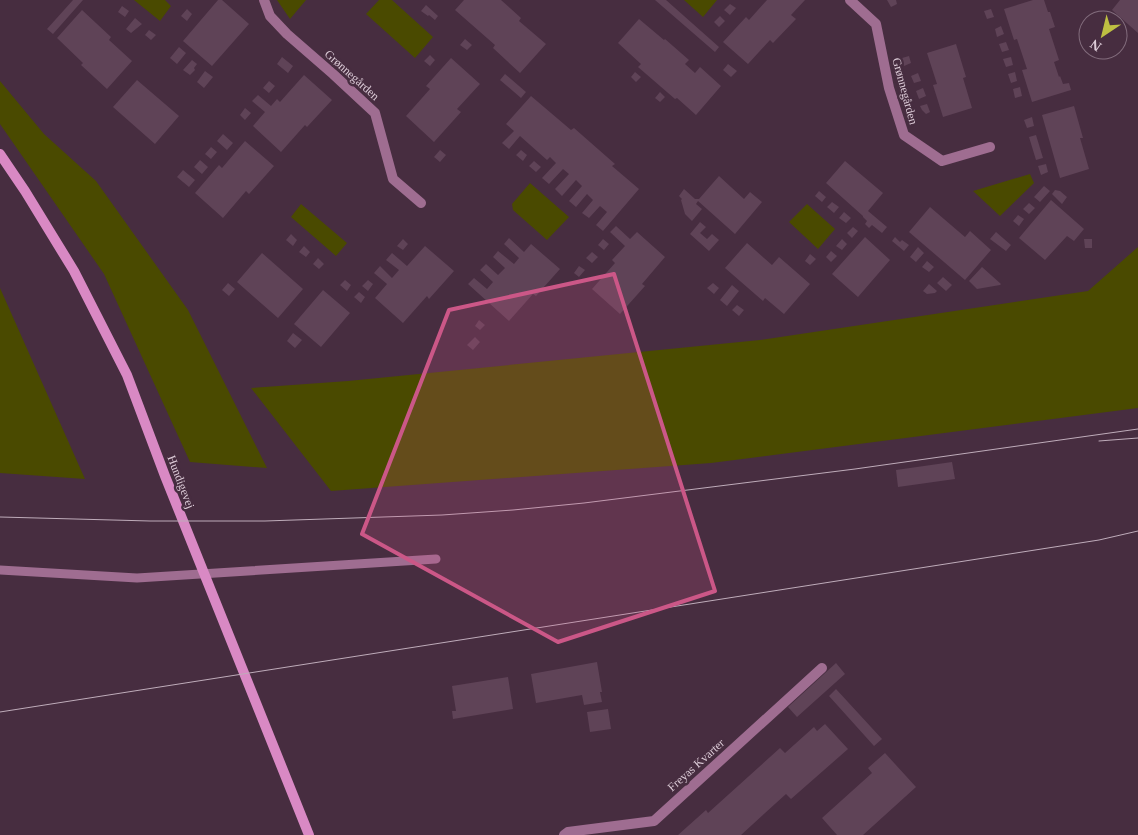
<svg xmlns="http://www.w3.org/2000/svg" width="1138" height="835" font-family="Georgia,serif">
<rect width="100%" height="100%" fill="#472d40"/>
<path fill="#4a4a00" d="M 134,0 L 165,0 L 171,6 L 160,21 Z
M 277,0 L 306,0 L 290,19 Z
M 379,0 L 392,0 L 433,37 L 415,58 L 366,14 Z
M 684,0 L 717,0 L 703,17 Z
M 0,81 L 44,134 L 96,181 L 188,310 L 267,468 L 190,462 L 104,274 L 0,124 Z
M 1030,174 L 1034,183 L 1000,216 L 973,191 Z
M 530,183 L 569,217 L 547,240 L 513,210 L 512,204 Z
M 301,204 L 347,243 L 336,256 L 291,217 Z
M 807,204 L 835,229 L 818,249 L 789,222 Z
M 1138,247 L 1138,408 L 711,463 L 331,491 L 251,388 L 348,381 L 760,340 L 1088,291 Z
M 0,288 L 85,479 L 0,473 Z"/>
<path fill="#5f4357" d="M 73,0 L 83,0 L 53,34 L 47,29 Z
M 218,0 L 222,0 L 249,24 L 212,66 L 183,41 Z
M 464,0 L 501,0 L 521,18 L 519,21 L 546,44 L 520,73 L 493,48 L 495,45 L 455,10 Z
M 655,0 L 666,0 L 719,47 L 715,52 Z
M 767,0 L 805,0 L 791,15 L 796,19 L 773,43 L 770,40 L 748,64 L 723,42 L 746,17 L 749,20 Z
M 887,0 L 896,0 L 897,4 L 891,7 Z
M 1033,0 L 1044,0 L 1048,12 L 1050,12 L 1055,27 L 1049,29 L 1059,60 L 1054,62 L 1059,77 L 1060,76 L 1063,84 L 1069,83 L 1071,90 L 1032,102 L 1022,70 L 1027,69 L 1017,39 L 1014,40 L 1004,9 Z
M 1120,0 L 1138,0 L 1138,33 L 1112,10 Z
M 730,4 L 736,8 L 730,15 L 724,10 Z
M 426,5 L 438,16 L 435,20 L 429,15 L 428,16 L 421,11 Z
M 122,6 L 129,11 L 125,17 L 118,12 Z
M 187,9 L 192,14 L 187,21 L 181,16 Z
M 991,9 L 994,17 L 987,19 L 984,11 Z
M 82,10 L 111,37 L 109,40 L 132,61 L 107,89 L 81,65 L 83,63 L 57,38 Z
M 720,16 L 725,21 L 719,27 L 714,22 Z
M 135,18 L 142,24 L 131,33 L 126,29 Z
M 639,19 L 664,40 L 665,39 L 689,60 L 685,64 L 695,73 L 700,67 L 721,86 L 696,115 L 677,98 L 675,99 L 638,67 L 641,64 L 618,43 Z
M 1001,26 L 1004,34 L 997,37 L 995,29 Z
M 149,30 L 156,35 L 151,40 L 145,35 Z
M 465,39 L 472,45 L 467,50 L 460,45 Z
M 1006,42 L 1009,50 L 1002,52 L 999,44 Z
M 956,44 L 966,77 L 963,78 L 972,108 L 943,117 L 933,85 L 937,84 L 927,53 Z
M 179,47 L 186,53 L 177,64 L 170,58 Z
M 430,55 L 435,60 L 430,66 L 424,61 Z
M 909,56 L 911,63 L 904,66 L 902,58 Z
M 282,57 L 293,66 L 288,73 L 277,64 Z
M 1011,57 L 1013,65 L 1006,67 L 1003,59 Z
M 451,58 L 480,84 L 457,109 L 461,112 L 434,142 L 406,116 L 430,89 L 426,86 Z
M 192,60 L 197,64 L 194,68 L 195,70 L 190,75 L 183,70 Z
M 728,64 L 737,71 L 731,77 L 723,70 Z
M 205,71 L 213,77 L 204,88 L 197,82 Z
M 635,72 L 641,77 L 636,82 L 631,77 Z
M 1015,72 L 1017,81 L 1011,83 L 1008,74 Z
M 918,73 L 921,81 L 914,83 L 911,76 Z
M 505,74 L 526,92 L 521,98 L 500,80 Z
M 304,75 L 332,100 L 307,127 L 305,125 L 281,152 L 253,126 L 265,112 L 252,101 L 258,95 L 271,106 L 277,99 L 280,102 Z
M 137,80 L 179,116 L 155,144 L 113,107 Z
M 269,81 L 275,86 L 269,93 L 263,88 Z
M 1020,87 L 1022,96 L 1015,98 L 1013,89 Z
M 923,88 L 926,96 L 919,99 L 916,91 Z
M 660,92 L 665,97 L 660,102 L 655,98 Z
M 531,96 L 571,130 L 574,128 L 615,164 L 612,166 L 639,189 L 603,231 L 596,225 L 607,212 L 600,206 L 589,218 L 582,213 L 593,200 L 587,194 L 576,207 L 569,201 L 582,186 L 576,180 L 562,196 L 555,189 L 569,174 L 563,169 L 549,184 L 542,178 L 556,163 L 550,157 L 547,160 L 520,136 L 509,149 L 502,143 L 514,131 L 506,124 Z
M 927,104 L 930,112 L 926,114 L 922,110 L 920,106 Z
M 1074,106 L 1083,138 L 1080,138 L 1089,169 L 1060,178 L 1042,115 Z
M 245,108 L 251,113 L 245,120 L 240,115 Z
M 1032,117 L 1034,126 L 1027,128 L 1024,120 Z
M 223,134 L 233,143 L 227,150 L 217,141 Z
M 1036,135 L 1043,158 L 1036,160 L 1029,137 Z
M 245,141 L 274,166 L 249,194 L 246,191 L 223,218 L 195,193 L 219,165 L 222,168 Z
M 211,147 L 217,152 L 211,159 L 205,154 Z
M 440,150 L 446,155 L 440,162 L 434,157 Z
M 521,150 L 527,155 L 523,161 L 516,155 Z
M 200,160 L 208,167 L 202,174 L 194,167 Z
M 534,161 L 541,167 L 536,172 L 529,166 Z
M 845,161 L 883,193 L 868,211 L 887,227 L 882,233 L 872,225 L 869,228 L 865,224 L 867,221 L 863,217 L 863,216 L 826,183 Z
M 1046,164 L 1048,172 L 1041,175 L 1038,166 Z
M 183,170 L 195,180 L 189,187 L 177,177 Z
M 719,176 L 744,199 L 750,192 L 762,202 L 735,234 L 698,201 L 696,204 L 702,209 L 692,221 L 685,214 L 681,200 L 682,199 L 679,196 L 684,189 L 695,199 L 699,199 Z
M 1044,186 L 1050,191 L 1040,202 L 1034,197 Z
M 1055,190 L 1060,191 L 1067,197 L 1062,204 L 1052,194 Z
M 819,191 L 826,197 L 822,202 L 815,196 Z
M 1051,200 L 1084,229 L 1074,241 L 1067,236 L 1045,260 L 1019,238 Z
M 832,202 L 839,207 L 834,213 L 827,207 Z
M 1029,203 L 1035,208 L 1029,214 L 1023,209 Z
M 930,207 L 965,237 L 970,231 L 991,250 L 965,280 L 909,232 Z
M 844,212 L 851,218 L 846,223 L 839,218 Z
M 1018,215 L 1024,219 L 1019,226 L 1013,221 Z
M 700,222 L 706,227 L 700,233 L 707,239 L 712,234 L 719,240 L 709,251 L 690,234 Z
M 616,226 L 630,239 L 637,232 L 665,257 L 642,284 L 645,286 L 620,314 L 592,289 L 615,263 L 612,260 L 625,246 L 610,232 Z
M 853,227 L 858,231 L 852,238 L 847,233 Z
M 996,232 L 1011,245 L 1006,251 L 990,239 Z
M 291,234 L 297,240 L 293,246 L 286,240 Z
M 865,237 L 890,260 L 858,297 L 832,274 Z
M 895,237 L 900,242 L 902,240 L 909,245 L 904,251 L 892,241 Z
M 509,238 L 524,252 L 531,244 L 560,269 L 536,296 L 533,294 L 509,321 L 468,284 L 474,278 L 487,289 L 493,282 L 480,270 L 486,264 L 498,275 L 505,268 L 493,257 L 498,251 L 514,264 L 519,258 L 504,244 Z
M 403,239 L 408,244 L 403,250 L 397,246 Z
M 603,239 L 609,244 L 604,250 L 598,245 Z
M 842,239 L 847,244 L 842,250 L 836,246 Z
M 1084,239 L 1092,239 L 1092,248 L 1085,248 Z
M 747,243 L 772,265 L 779,257 L 810,284 L 784,314 L 765,298 L 763,301 L 725,268 Z
M 304,246 L 310,252 L 306,257 L 299,252 Z
M 425,246 L 454,271 L 429,299 L 427,296 L 403,323 L 375,298 L 387,284 L 374,273 L 380,266 L 392,278 L 399,270 L 386,260 L 392,253 L 407,266 Z
M 918,247 L 924,253 L 916,262 L 910,257 Z
M 831,251 L 837,256 L 831,262 L 826,257 Z
M 592,252 L 598,257 L 592,263 L 586,258 Z
M 262,253 L 303,289 L 278,318 L 237,282 Z
M 810,254 L 816,259 L 810,265 L 805,261 Z
M 318,258 L 324,264 L 319,269 L 313,264 Z
M 927,261 L 934,267 L 929,272 L 922,267 Z
M 579,266 L 585,270 L 579,277 L 574,273 Z
M 982,267 L 1001,284 L 1000,285 L 977,289 L 969,281 Z
M 943,277 L 952,285 L 946,291 L 937,283 Z
M 345,280 L 351,285 L 347,291 L 340,285 Z
M 368,280 L 373,284 L 368,291 L 362,286 Z
M 228,283 L 235,289 L 229,296 L 222,290 Z
M 713,283 L 719,288 L 714,294 L 707,288 Z
M 929,284 L 937,291 L 935,293 L 927,294 L 923,291 Z
M 732,285 L 739,291 L 727,306 L 720,300 Z
M 323,290 L 350,313 L 321,347 L 294,324 Z
M 359,292 L 365,297 L 361,303 L 354,297 Z
M 737,305 L 744,310 L 739,316 L 732,310 Z
M 479,320 L 485,325 L 480,330 L 475,326 Z
M 293,333 L 302,340 L 295,348 L 287,341 Z
M 475,337 L 480,342 L 473,350 L 467,345 Z
M 952,462 L 955,479 L 898,487 L 896,470 Z
M 597,662 L 602,692 L 600,692 L 602,702 L 584,705 L 582,695 L 536,703 L 531,674 Z
M 836,663 L 845,674 L 797,717 L 788,707 Z
M 508,677 L 513,709 L 453,719 L 452,711 L 456,711 L 452,686 Z
M 836,689 L 882,739 L 874,746 L 829,696 Z
M 608,709 L 611,729 L 590,732 L 587,712 Z
M 825,724 L 848,749 L 791,799 L 786,794 L 741,835 L 678,835 L 706,810 L 708,813 L 780,748 L 785,753 L 814,727 L 817,731 Z
M 885,753 L 916,787 L 863,835 L 837,835 L 822,818 L 872,773 L 868,768 Z"/>
<g fill="none" stroke-linecap="round" stroke-linejoin="round">
<path stroke="#9f6d91" stroke-width="9" d="M 0,570 L 137,578 L 436,559"/>
<path stroke="#9f6d91" stroke-width="10" d="M 264,0 L 270,16 L 287,34 L 333,74 L 375,113 L 393,179 L 421,203
M 850,0 L 876,24 L 889,88 L 904,135 L 942,161 L 990,147
M 564,835 L 568,832 L 654,821 L 822,668"/>
<path stroke="#d989c4" stroke-width="10" d="M 0,154 L 25,191 L 74,271 L 127,375 L 165,476 L 309,835"/>
<path stroke="#bfacba" stroke-width="1" d="M 1099,441 L 1138,438
M 0,517 L 150,521 L 265,521 L 442,515 L 513,510 L 584,503 L 855,469 L 1138,429
M 0,712 L 1099,540 L 1138,531"/>
</g>
<path fill="#cb5787" fill-opacity="0.2" stroke="#cb5787" stroke-width="4" stroke-linejoin="round" d="M 614,274 L 715,591 L 558,642 L 362,534 L 449,310 Z"/>
<g text-anchor="middle" dominant-baseline="central" stroke-width="5" stroke-linejoin="round" paint-order="stroke">
<g font-size="12" fill="#ddccd8" stroke="#472d40">
<text transform="translate(352 75) rotate(42)">Grønnegården</text>
<text transform="translate(905 91) rotate(75)">Grønnegården</text>
<text transform="translate(181 482) rotate(69)">Hundigevej</text>
<text transform="translate(696 765) rotate(-42)">Freyas Kvarter</text>
</g>
</g>
<g transform="translate(1103 35) rotate(215)"><circle r="24" fill="#472d40" stroke="#836d7d"/>
<path d="M0-4L9 19L0 12L-9 19Z" fill="#bebf42"/>
<text y="-8" font-size="14" font-weight="bold" text-anchor="middle" fill="#ddccd8">N</text>
</g>
</svg>
